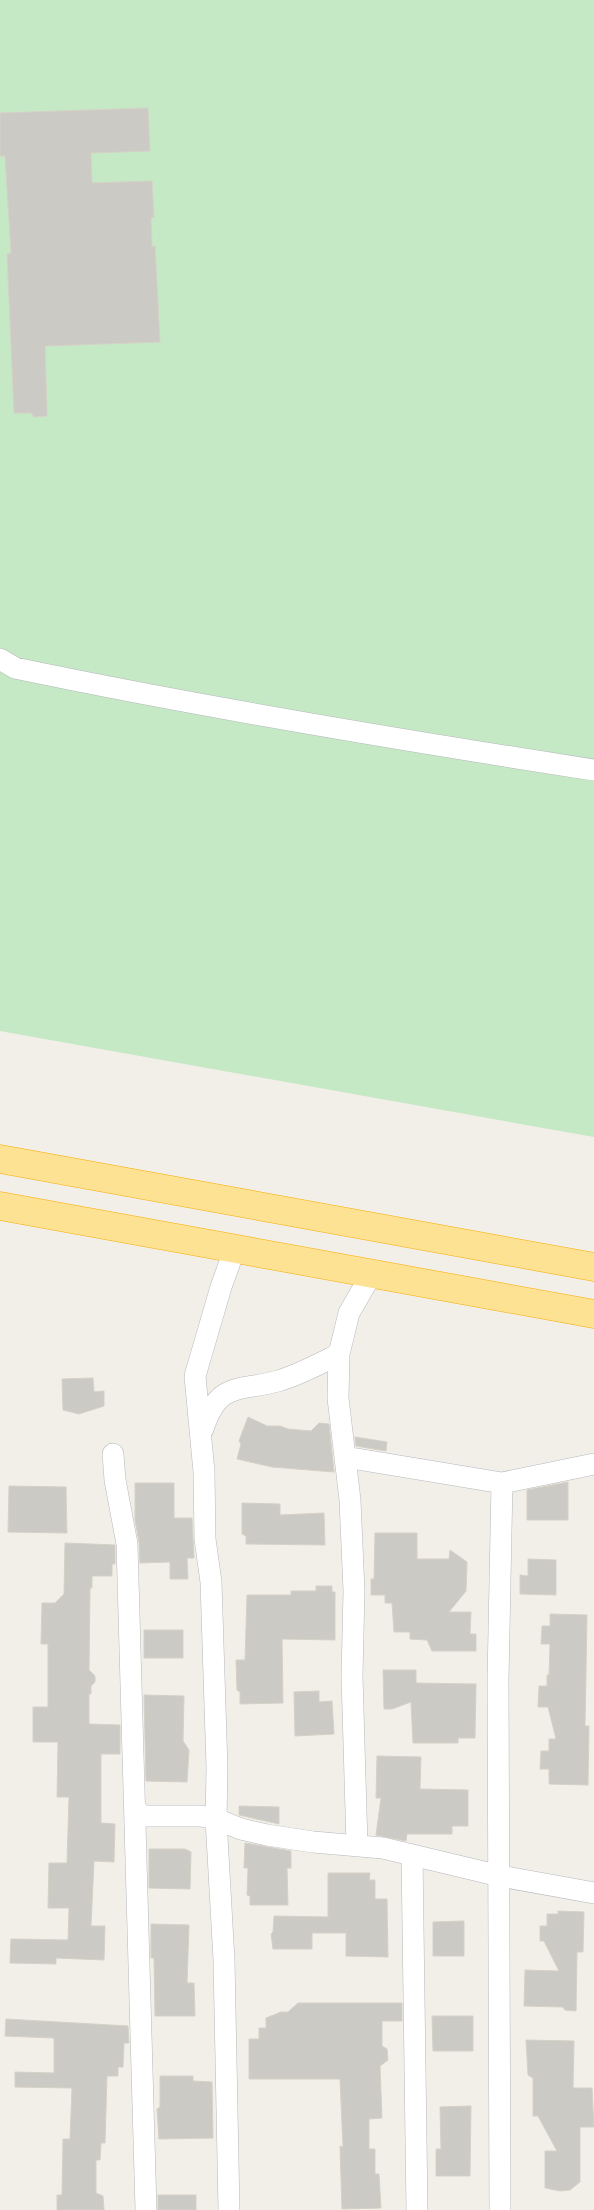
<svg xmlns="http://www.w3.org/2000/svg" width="594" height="2210" font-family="Arial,sans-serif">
<rect width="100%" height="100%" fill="#f1efe8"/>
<path fill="#c5e8c5" d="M 0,0 L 594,0 L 594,1137 L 0,1031 Z"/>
<path fill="#cccac5" stroke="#d6d1c6" d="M 148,108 L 150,151 L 91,153 L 92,183 L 152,181 L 154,217 L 151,218 L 152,247 L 155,246 L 160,342 L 45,346 L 47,416 L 34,417 L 31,413 L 14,413 L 7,254 L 11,253 L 5,156 L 0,156 L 0,113 Z
M 93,1378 L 94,1392 L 104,1391 L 104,1406 L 79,1414 L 63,1410 L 62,1379 Z
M 248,1417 L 267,1426 L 280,1426 L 288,1429 L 311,1431 L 319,1423 L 329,1424 L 334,1472 L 272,1467 L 237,1459 L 241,1444 L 239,1441 Z
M 355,1437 L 387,1442 L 386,1451 L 356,1446 Z
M 568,1482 L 568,1520 L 527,1520 L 527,1490 Z
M 135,1483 L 174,1483 L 174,1518 L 192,1518 L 194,1558 L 187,1558 L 188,1579 L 170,1579 L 170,1562 L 140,1563 L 139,1542 L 135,1520 Z
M 9,1486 L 66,1487 L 67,1533 L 8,1532 Z
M 242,1503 L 280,1504 L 280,1515 L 324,1513 L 325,1545 L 246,1544 L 246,1536 L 242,1534 Z
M 375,1533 L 417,1533 L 417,1559 L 449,1559 L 450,1550 L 467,1562 L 466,1591 L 449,1612 L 471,1612 L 470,1634 L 476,1634 L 476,1651 L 432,1651 L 427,1640 L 410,1639 L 410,1632 L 394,1632 L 392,1603 L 385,1603 L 385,1595 L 371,1595 L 371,1579 L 374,1579 Z
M 65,1543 L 115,1545 L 115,1564 L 112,1564 L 112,1576 L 92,1576 L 92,1588 L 90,1588 L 89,1670 L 95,1676 L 95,1682 L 91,1686 L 91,1694 L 89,1694 L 89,1724 L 120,1725 L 120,1754 L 101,1754 L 101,1823 L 115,1824 L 114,1862 L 94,1861 L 91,1926 L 105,1926 L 104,1960 L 56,1958 L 56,1964 L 10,1963 L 11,1939 L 68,1940 L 69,1908 L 48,1908 L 49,1863 L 67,1863 L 69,1797 L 57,1797 L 58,1742 L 33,1742 L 33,1707 L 48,1707 L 48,1644 L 41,1644 L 42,1603 L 55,1603 L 64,1594 Z
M 528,1559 L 556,1560 L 556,1595 L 520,1594 L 520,1575 L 528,1576 Z
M 316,1586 L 332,1586 L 332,1592 L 335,1592 L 335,1640 L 282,1639 L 283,1703 L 240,1704 L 240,1692 L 237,1690 L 236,1660 L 245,1660 L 247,1595 L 291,1595 L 291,1591 L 316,1591 Z
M 550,1614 L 587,1615 L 585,1726 L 589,1726 L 588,1785 L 549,1784 L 549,1769 L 540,1769 L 541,1751 L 549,1751 L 549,1739 L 556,1739 L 548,1707 L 538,1707 L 539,1686 L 547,1686 L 547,1675 L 549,1675 L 550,1644 L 541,1644 L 542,1626 L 550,1626 Z
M 144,1630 L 183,1630 L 183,1658 L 144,1658 Z
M 383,1670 L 416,1670 L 416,1683 L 476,1684 L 475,1738 L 458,1738 L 458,1743 L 413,1743 L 411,1702 L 392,1709 L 384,1709 Z
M 319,1691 L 319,1702 L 332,1701 L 334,1734 L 295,1736 L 294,1692 Z
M 144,1695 L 184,1696 L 183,1741 L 189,1750 L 187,1782 L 146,1781 Z
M 377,1756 L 421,1757 L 420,1789 L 468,1790 L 468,1826 L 452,1826 L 452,1834 L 407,1834 L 406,1841 L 376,1835 L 381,1798 L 376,1798 Z
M 239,1806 L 279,1807 L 279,1824 L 239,1815 Z
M 245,1843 L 291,1851 L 291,1868 L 287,1868 L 288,1905 L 250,1905 L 250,1896 L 247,1895 L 248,1868 L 244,1868 Z
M 149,1849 L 185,1849 L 191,1852 L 190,1889 L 149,1888 Z
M 328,1873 L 370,1873 L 369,1880 L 375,1880 L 375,1899 L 387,1899 L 388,1957 L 346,1956 L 346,1933 L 312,1933 L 312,1949 L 273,1949 L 271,1934 L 273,1932 L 274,1916 L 328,1917 Z
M 558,1911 L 584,1912 L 583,1952 L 577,1952 L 576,2011 L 565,2010 L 563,2007 L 524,2006 L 525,1970 L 559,1971 L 544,1941 L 540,1941 L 540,1926 L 547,1926 L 547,1914 L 558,1914 Z
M 464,1921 L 464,1956 L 433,1956 L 433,1922 Z
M 151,1924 L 189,1925 L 187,1983 L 194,1983 L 195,2016 L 155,2016 L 154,1958 L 151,1958 Z
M 298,2003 L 402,2003 L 402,2021 L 382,2021 L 382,2046 L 387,2049 L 388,2060 L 380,2066 L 382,2118 L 369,2119 L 369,2149 L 375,2149 L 375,2174 L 379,2174 L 381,2208 L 342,2209 L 340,2146 L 343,2147 L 340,2079 L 249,2079 L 249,2039 L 259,2039 L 259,2028 L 266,2028 L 266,2018 L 281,2012 L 288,2012 Z
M 432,2016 L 473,2016 L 473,2051 L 433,2051 Z
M 6,2019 L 128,2026 L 129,2043 L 124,2043 L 123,2067 L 118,2067 L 118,2076 L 107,2076 L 105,2143 L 101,2143 L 100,2160 L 96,2160 L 96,2193 L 103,2196 L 104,2210 L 57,2210 L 57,2195 L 62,2195 L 63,2139 L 70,2139 L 72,2088 L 15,2087 L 15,2072 L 54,2073 L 54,2038 L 5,2036 Z
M 526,2040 L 574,2041 L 573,2088 L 592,2088 L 594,2127 L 580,2127 L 580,2182 L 570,2190 L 560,2191 L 545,2188 L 545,2151 L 557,2151 L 538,2116 L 533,2116 L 533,2078 L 528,2075 Z
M 160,2076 L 193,2076 L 193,2081 L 212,2082 L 213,2138 L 159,2139 L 157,2109 L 160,2107 Z
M 471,2106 L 470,2176 L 436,2176 L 436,2149 L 441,2149 L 440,2107 Z
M 158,2195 L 196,2195 L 196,2210 L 158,2210 Z"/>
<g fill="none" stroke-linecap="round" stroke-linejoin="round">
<g stroke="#b5b8bc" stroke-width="22">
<path id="street" d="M 0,659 L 15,668 C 206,708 400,740 594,770
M 339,1354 L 338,1398 L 350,1500 L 354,1591 L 352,1676 L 357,1845
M 203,1429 C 219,1381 237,1392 278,1381 C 299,1375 319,1364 339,1354 L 349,1313 L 372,1273
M 113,1454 L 115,1480 L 127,1544 L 146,2210
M 345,1457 L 502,1483 L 594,1464
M 135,1807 L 141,1816 L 201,1816 L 216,1819 L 241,1829 L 267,1835 L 313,1842 L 383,1848 L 500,1876 L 594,1893
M 412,1855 L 417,2210
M 229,2210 L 224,1960 L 216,1819 L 217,1768 L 211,1582 L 205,1539 L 204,1472 L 195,1376 L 221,1287 L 235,1248
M 500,2210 L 498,1680 L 502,1483"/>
</g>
<g stroke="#f9ab00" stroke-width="29">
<path id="highway" d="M 0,1159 L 594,1267
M 0,1206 L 594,1314"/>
</g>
<use href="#street" stroke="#fff" stroke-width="21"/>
<use href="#highway" stroke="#fde293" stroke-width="28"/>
</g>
</svg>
